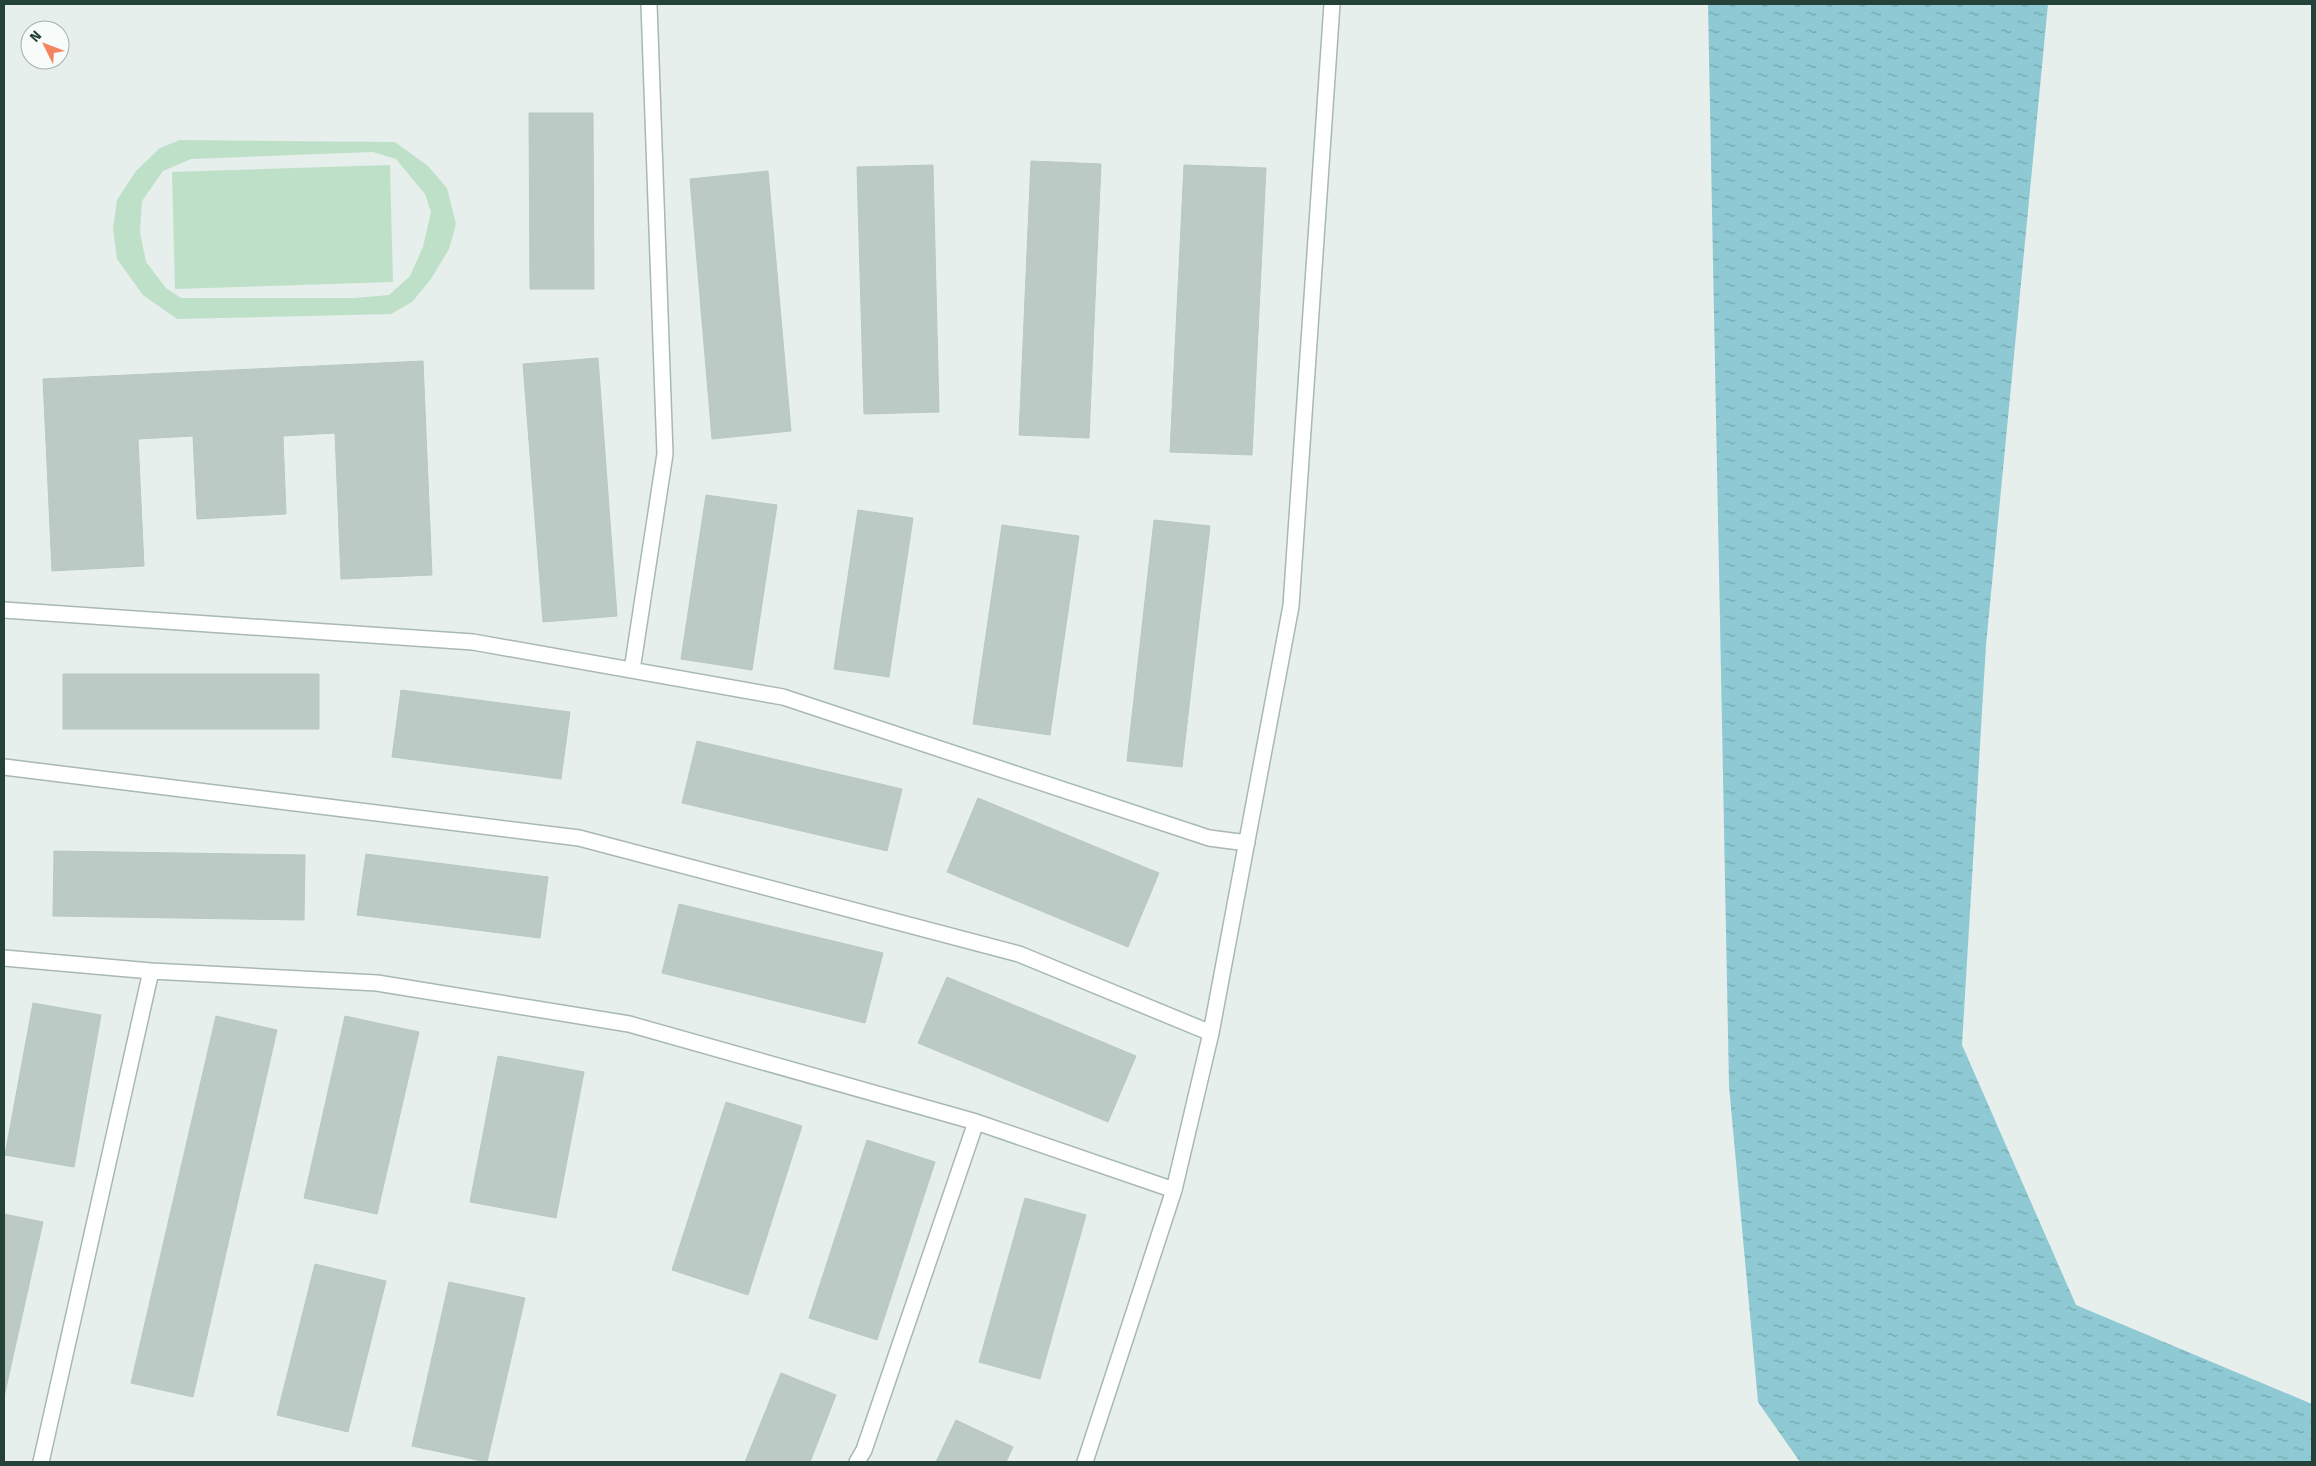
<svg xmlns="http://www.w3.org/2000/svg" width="2316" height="1466" font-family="'Fira Sans',sans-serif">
<defs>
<pattern id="water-ripples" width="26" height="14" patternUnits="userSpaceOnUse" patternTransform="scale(1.25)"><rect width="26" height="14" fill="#8ec9d4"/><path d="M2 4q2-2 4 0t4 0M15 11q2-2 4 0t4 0" fill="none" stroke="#74a5ad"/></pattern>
</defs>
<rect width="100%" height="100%" fill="#e6efeb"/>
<path fill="#bfe0c8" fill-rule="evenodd" d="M 180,140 L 395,142 L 428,166 L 447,188 L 456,224 L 449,249 L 431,279 L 412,302 L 391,314 L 177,319 L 143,295 L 117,259 L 113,229 L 117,200 L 136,171 L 160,148 ZM 373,152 L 396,159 L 425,194 L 431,212 L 423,247 L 410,276 L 389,295 L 354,298 L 181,298 L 166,288 L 146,262 L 140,232 L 142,201 L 163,171 L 191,159 Z
M 390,165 L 393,282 L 175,289 L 172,172 Z"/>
<path fill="url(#water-ripples)" d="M 1708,4 L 2048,4 L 1986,645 L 1962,1045 L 2076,1305 L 2312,1404 L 2312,1462 L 1800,1462 L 1758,1402 L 1729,1086 Z"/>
<path fill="#bbcac4" stroke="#b8c9c2" d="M 529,113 L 593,113 L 594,289 L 530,289 Z
M 1031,161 L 1101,164 L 1089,438 L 1019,435 Z
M 933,165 L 939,412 L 864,414 L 857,167 Z
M 1184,165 L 1266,168 L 1252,455 L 1170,452 Z
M 768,171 L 791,431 L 712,439 L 690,179 Z
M 598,358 L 617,616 L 543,622 L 523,364 Z
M 423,361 L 432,575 L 341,579 L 335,433 L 283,436 L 286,514 L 197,519 L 193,436 L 138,439 L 144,566 L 52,571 L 43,379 Z
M 706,495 L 777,505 L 752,670 L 681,659 Z
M 858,510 L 913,518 L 889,677 L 834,669 Z
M 1154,520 L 1210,526 L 1182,767 L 1127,761 Z
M 1002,525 L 1079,536 L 1050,735 L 973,724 Z
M 63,674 L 319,674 L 319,729 L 63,729 Z
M 401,690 L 570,712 L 561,779 L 392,757 Z
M 697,741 L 902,789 L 887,851 L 682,803 Z
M 978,798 L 1159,873 L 1128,947 L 947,872 Z
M 54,851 L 305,855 L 304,920 L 53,916 Z
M 366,854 L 548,877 L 540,938 L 357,915 Z
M 679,904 L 883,953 L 865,1023 L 662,973 Z
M 947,977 L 1136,1056 L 1108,1122 L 918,1043 Z
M 33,1003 L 101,1015 L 74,1167 L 5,1155 Z
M 216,1016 L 277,1030 L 193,1397 L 131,1383 Z
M 345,1016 L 419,1032 L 377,1214 L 304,1198 Z
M 498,1056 L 584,1072 L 556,1218 L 470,1202 Z
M 726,1102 L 802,1126 L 748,1295 L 672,1270 Z
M 867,1140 L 935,1162 L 877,1340 L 809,1318 Z
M 1025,1198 L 1086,1215 L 1040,1379 L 979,1362 Z
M 4,1214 L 43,1222 L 4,1397 Z
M 315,1264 L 386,1281 L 348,1432 L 277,1415 Z
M 449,1282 L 525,1298 L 487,1462 L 412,1446 Z
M 781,1373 L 836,1395 L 810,1462 L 745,1462 Z
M 956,1420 L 1013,1447 L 1006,1462 L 936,1462 Z"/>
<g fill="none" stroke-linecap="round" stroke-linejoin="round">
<g stroke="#a8b8b2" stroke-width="18">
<path id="minor" d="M 4,610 L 473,642 L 783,697 L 1209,838 L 1247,843
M 632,670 L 665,454 L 649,4
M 4,767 L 579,838 L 1019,954 L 1211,1033
M 4,958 L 151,971 L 377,983 L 629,1024 L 976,1122 L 1174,1190
M 41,1462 L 151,971
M 857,1462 L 864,1450 L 976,1122
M 1085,1462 L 1174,1190 L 1211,1033 L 1291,606 L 1332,4"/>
</g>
<use href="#minor" stroke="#fff" stroke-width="15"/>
</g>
<rect width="2316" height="1466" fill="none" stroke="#24423a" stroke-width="10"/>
<g transform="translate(45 45) rotate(312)"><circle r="24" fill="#f7fbf9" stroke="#a3b1ad"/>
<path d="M0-4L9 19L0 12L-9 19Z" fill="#f4845f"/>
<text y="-8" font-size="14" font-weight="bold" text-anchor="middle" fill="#24423a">N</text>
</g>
</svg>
